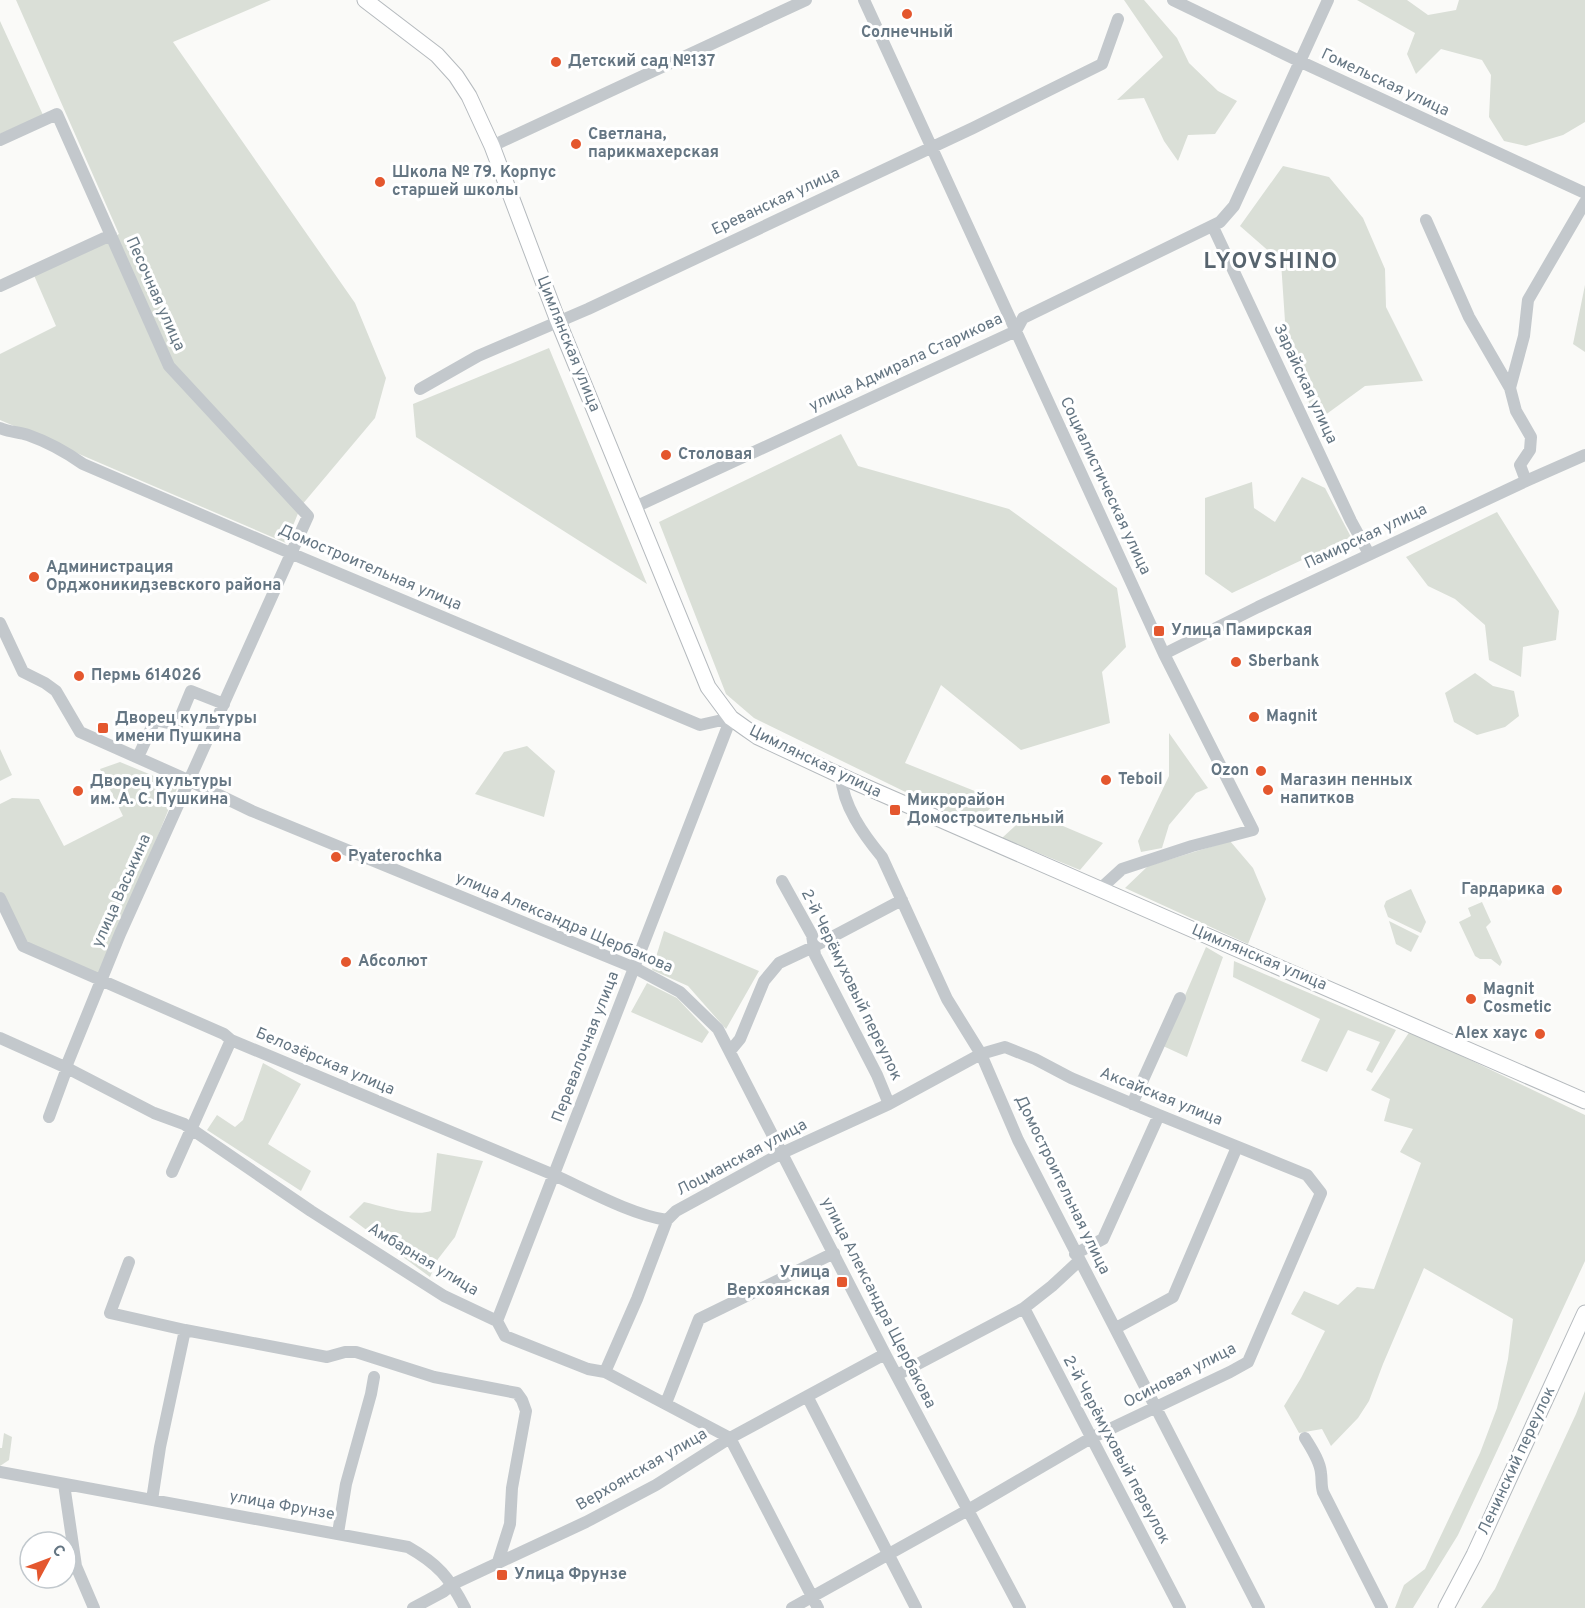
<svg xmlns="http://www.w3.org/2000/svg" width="1585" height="1608" font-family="Overpass,sans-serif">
<rect width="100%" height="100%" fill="#fafaf8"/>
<path fill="#dadfd7" d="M 16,0 L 271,0 L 173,42 L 355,303 L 386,378 L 375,418 L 301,506 L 286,543 L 0,420 L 0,354 L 56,326 L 33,273 L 119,234 Z
M 1124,0 L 1144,0 L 1177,38 L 1189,63 L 1218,91 L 1237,101 L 1215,134 L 1188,135 L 1178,161 L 1164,141 L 1144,98 L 1117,100 L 1163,57 Z
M 1357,0 L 1407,0 L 1428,15 L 1456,10 L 1459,0 L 1585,0 L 1585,122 L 1563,135 L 1526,146 L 1504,141 L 1489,117 L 1491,75 L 1482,60 L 1441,49 L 1416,74 L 1407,54 L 1415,33 Z
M 0,21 L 43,115 L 0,134 Z
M 1283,166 L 1329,177 L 1363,218 L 1385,269 L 1386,307 L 1423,381 L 1365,386 L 1317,421 L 1287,351 L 1281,262 L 1240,226 Z
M 1585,285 L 1585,352 L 1573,344 Z
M 549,348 L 647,584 L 416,437 L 413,404 Z
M 841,434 L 858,466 L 1009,509 L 1117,588 L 1126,647 L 1102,672 L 1110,723 L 1021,750 L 941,685 L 905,763 L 997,800 L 975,826 L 754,718 L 726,694 L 659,522 Z
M 1302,477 L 1325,488 L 1351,537 L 1232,593 L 1205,574 L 1205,498 L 1252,482 L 1254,508 L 1275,522 Z
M 1497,512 L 1559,611 L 1556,640 L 1523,647 L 1521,677 L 1489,660 L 1485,625 L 1455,599 L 1428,586 L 1406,557 Z
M 1475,673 L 1493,686 L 1514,691 L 1519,716 L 1505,727 L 1477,735 L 1454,722 L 1445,693 Z
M 1169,733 L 1208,788 L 1196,793 L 1169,825 L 1162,848 L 1141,852 L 1138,841 L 1169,776 Z
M 527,746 L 555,771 L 544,817 L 475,794 L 504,752 Z
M 0,749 L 12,775 L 0,781 Z
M 120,762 L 178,786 L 100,979 L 26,947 L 0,892 L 0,804 L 12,798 L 39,799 L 64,846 L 123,816 L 100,769 Z
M 1030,812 L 1103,843 L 1080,870 L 1002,838 Z
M 1230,841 L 1253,868 L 1266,899 L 1248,944 L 1125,888 L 1148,866 Z
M 1411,889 L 1426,922 L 1421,933 L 1388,917 L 1384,906 L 1386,901 Z
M 1482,902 L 1491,922 L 1486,927 L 1502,962 L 1500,966 L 1491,959 L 1480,959 L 1475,956 L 1459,922 L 1471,916 L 1468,908 Z
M 1389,921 L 1419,936 L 1411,952 L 1396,944 Z
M 664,931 L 759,971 L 726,1029 L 688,986 L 652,970 Z
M 1206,947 L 1223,957 L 1187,1057 L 1163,1046 Z
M 1234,961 L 1396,1030 L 1372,1073 L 1366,1070 L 1380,1042 L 1348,1030 L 1327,1072 L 1301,1061 L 1320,1019 L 1233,977 Z
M 647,983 L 677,998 L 709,1032 L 702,1043 L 631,1012 Z
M 1410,1031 L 1585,1115 L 1585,1261 L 1458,1535 L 1413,1608 L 1395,1608 L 1404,1585 L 1425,1569 L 1480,1453 L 1497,1408 L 1508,1359 L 1513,1319 L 1424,1268 L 1383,1364 L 1369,1401 L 1358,1418 L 1331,1446 L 1322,1429 L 1299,1433 L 1284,1406 L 1301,1378 L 1325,1331 L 1291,1314 L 1304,1291 L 1338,1305 L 1357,1287 L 1374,1289 L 1421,1163 L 1400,1152 L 1413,1129 L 1384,1121 L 1390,1099 L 1371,1090 Z
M 263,1063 L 301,1084 L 268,1144 L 311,1171 L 301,1191 L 207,1130 L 217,1115 L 235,1127 L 243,1120 Z
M 437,1153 L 483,1161 L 455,1237 L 438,1259 L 430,1277 L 349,1217 L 364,1202 C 381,1206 414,1217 431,1211 Z
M 1585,1391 L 1585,1608 L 1481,1608 L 1495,1589 L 1576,1414 Z
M 4,1433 L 12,1437 L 9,1460 L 0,1466 L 0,1448 L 2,1448 Z"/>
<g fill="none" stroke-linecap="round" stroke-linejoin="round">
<g stroke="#b5babe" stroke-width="17">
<path id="major" d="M 365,0 L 437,55 L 456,76 L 469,96 L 492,146 L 558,321 L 708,687 L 731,718 L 745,728 L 758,737 L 850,780 L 1585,1101
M 1446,1608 L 1474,1555 L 1585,1313"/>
</g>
<path stroke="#c3c8cc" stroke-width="12" d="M 864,0 L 1164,654 L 1253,830 L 1192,846 L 1122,869 L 1099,890
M 1173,0 L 1299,61 L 1585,193
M 0,140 L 57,114 L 169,366 L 308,516 L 120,934 L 68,1062 L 67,1068 L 49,1117
M 492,146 L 806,0
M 1426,220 L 1469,317 L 1510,388 L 1516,411 L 1531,437 L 1530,450 L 1520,465 L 1526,481
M 1213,227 L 1351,521 L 1369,554
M 0,286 L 111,235
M 1510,388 L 1524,336 L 1528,300 L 1585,202
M 420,389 L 478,356 L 588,309 L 973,128 L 1102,64 L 1118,19
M 0,428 C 9,432 19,432 28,435 C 48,442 66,452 83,464 L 302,558 L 700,725 L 731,718
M 635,507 L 1016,331 L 1023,318 L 1220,222 L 1234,206 L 1328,0
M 0,623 L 23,672 L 45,683 L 56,691 L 80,732 L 190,781 L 252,811 L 635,968 L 680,992 L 718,1029 L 885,1354 L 1020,1608
M 1164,654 L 1258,607 L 1526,481 L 1585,455
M 138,757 L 155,720 L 177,725 L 191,691 L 224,704
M 841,776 C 843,806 863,834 882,857 L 947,999 L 981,1054 L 1018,1140 L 1259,1608
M 782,881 L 812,935 L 815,955 L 877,1075 L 889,1104
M 0,898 L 23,946 L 224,1034 L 231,1040 L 554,1175 C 587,1190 632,1215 667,1220
M 0,1038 L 67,1068 L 154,1113 L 184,1124 L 311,1211 L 444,1296 L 497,1321 L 505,1336 L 588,1369 L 605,1372 L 730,1438 L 818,1608
M 730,1051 L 740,1039 L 764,981 L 779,963 L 813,947 L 902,900
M 1132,1104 L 1180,998
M 172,1172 L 231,1040
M 1075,1254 L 1103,1239 L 1159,1115
M 129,1262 L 110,1313 L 185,1330 L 327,1357 L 345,1352 L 356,1352 L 434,1377 L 517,1393 L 522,1400 L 526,1411 L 512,1488 L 510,1524 L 497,1565
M 1024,1308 L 1180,1608
M 497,1321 L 731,718
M 1116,1328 L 1173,1297 L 1237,1147
M 605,1372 L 637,1299 L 667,1220 L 676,1211 L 782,1153 L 889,1104 L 981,1054 L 1005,1047 L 1035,1059 L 1071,1078 L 1159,1115 L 1307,1175 L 1321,1193 L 1248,1362 L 1230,1372 L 1091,1438 L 968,1510 L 792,1608
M 897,1375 L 1024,1308 L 1052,1286 L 1079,1261
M 807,1396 L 916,1608
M 666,1403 L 699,1319 L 834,1253
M 1305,1438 C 1311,1448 1320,1461 1321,1473 C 1322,1480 1321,1486 1323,1492 L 1382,1608
M 0,1472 L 408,1547 C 438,1564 449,1577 465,1608
M 64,1484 L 76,1566 L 94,1608
M 152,1500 L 160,1447 L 185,1330
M 338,1533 L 346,1484 L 371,1394 L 374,1377
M 413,1608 L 443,1592 L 453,1584 L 586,1522 L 656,1485 L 730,1438 L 885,1354"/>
<use href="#major" stroke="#fff" stroke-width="15"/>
</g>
<g fill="#e4572e" stroke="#fff" stroke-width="2">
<circle cx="907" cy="14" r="6"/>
<circle cx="556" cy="62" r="6"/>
<circle cx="576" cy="144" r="6"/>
<circle cx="380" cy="182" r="6"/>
<circle cx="666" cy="455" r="6"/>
<circle cx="34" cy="577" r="6"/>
<rect x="1153" y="625" width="12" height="12" rx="3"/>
<circle cx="1236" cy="662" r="6"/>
<circle cx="79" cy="676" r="6"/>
<circle cx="1254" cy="717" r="6"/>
<rect x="97" y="722" width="12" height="12" rx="3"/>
<circle cx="1261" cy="771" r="6"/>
<circle cx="1106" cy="780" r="6"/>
<circle cx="1268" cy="790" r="6"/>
<circle cx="78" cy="791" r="6"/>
<rect x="889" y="804" width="12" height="12" rx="3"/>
<circle cx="336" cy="857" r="6"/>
<circle cx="1557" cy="890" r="6"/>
<circle cx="346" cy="962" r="6"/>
<circle cx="1471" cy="999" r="6"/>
<circle cx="1540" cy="1034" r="6"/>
<rect x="836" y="1276" width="12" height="12" rx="3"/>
<rect x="496" y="1569" width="12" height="12" rx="3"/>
</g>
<g text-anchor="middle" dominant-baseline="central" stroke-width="6" stroke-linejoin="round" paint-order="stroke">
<g font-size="16" font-weight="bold" fill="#657683" stroke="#fff" text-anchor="start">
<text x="907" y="33" text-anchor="middle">Солнечный</text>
<text x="568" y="62">Детский сад №137</text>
<text x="588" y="135">Светлана,<tspan x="588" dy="18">парикмахерская</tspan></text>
<text x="392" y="173">Школа № 79. Корпус<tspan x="392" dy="18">старшей школы</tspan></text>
<text x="678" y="455">Столовая</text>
<text x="46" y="568">Администрация<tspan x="46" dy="18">Орджоникидзевского района</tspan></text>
<text x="1171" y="631">Улица Памирская</text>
<text x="1248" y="662">Sberbank</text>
<text x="91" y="676">Пермь 614026</text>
<text x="1266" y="717">Magnit</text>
<text x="115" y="719">Дворец культуры<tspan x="115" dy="18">имени Пушкина</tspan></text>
<text x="1249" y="771" text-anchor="end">Ozon</text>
<text x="1118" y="780">Teboil</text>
<text x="1280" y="781">Магазин пенных<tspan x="1280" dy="18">напитков</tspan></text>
<text x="90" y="782">Дворец культуры<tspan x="90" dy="18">им. А. С. Пушкина</tspan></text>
<text x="907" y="801">Микрорайон<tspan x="907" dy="18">Домостроительный</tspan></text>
<text x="348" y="857">Pyaterochka</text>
<text x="1545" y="890" text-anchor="end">Гардарика</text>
<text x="358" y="962">Абсолют</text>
<text x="1483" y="990">Magnit<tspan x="1483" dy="18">Cosmetic</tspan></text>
<text x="1528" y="1034" text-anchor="end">Alex хаус</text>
<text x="830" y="1273" text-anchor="end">Улица<tspan x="830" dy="18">Верхоянская</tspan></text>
<text x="514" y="1575">Улица Фрунзе</text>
</g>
<g font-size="16" fill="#657683" stroke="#fff">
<text transform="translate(1385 83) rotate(25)">Гомельская улица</text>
<text transform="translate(776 202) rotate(-25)">Ереванская улица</text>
<text transform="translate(155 294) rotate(66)">Песочная улица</text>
<text transform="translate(568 344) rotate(68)">Цимлянская улица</text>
<text transform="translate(906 363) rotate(-25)">улица Адмирала Старикова</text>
<text transform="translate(1305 384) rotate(65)">Зарайская улица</text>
<text transform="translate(1105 486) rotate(65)">Социалистическая улица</text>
<text transform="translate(1366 537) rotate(-25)">Памирская улица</text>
<text transform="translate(370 568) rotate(23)">Домостроительная улица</text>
<text transform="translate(815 762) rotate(26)">Цимлянская улица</text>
<text transform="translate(122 891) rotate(-66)">улица Васькина</text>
<text transform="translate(564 923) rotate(23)">улица Александра Щербакова</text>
<text transform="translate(1259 958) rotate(23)">Цимлянская улица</text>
<text transform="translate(851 985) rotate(64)">2-й Черёмуховый переулок</text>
<text transform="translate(586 1047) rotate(-69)">Перевалочная улица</text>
<text transform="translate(325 1062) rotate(23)">Белозёрская улица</text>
<text transform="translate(1161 1097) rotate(22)">Аксайская улица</text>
<text transform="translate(742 1158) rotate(-28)">Лоцманская улица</text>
<text transform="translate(1062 1185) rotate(64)">Домостроительная улица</text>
<text transform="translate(423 1260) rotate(31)">Амбарная улица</text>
<text transform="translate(878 1303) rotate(63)">улица Александра Щербакова</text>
<text transform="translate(1180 1376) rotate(-27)">Осиновая улица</text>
<text transform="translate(1116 1450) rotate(62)">2-й Черёмуховый переулок</text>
<text transform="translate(1517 1461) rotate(-65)">Ленинский переулок</text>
<text transform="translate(642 1470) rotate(-30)">Верхоянская улица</text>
<text transform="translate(282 1506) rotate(10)">улица Фрунзе</text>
</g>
<g font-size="22" font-weight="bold" letter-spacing="1.5" fill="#57646e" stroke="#fff">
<text x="1271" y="262">LYOVSHINO</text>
</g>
</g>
<g transform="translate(48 1560) rotate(49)"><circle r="28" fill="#ffffff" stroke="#c1c8cd" stroke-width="1.5"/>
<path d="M0-4.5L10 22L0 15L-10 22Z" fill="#e4572e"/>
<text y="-9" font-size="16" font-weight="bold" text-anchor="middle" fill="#657683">С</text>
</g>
</svg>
